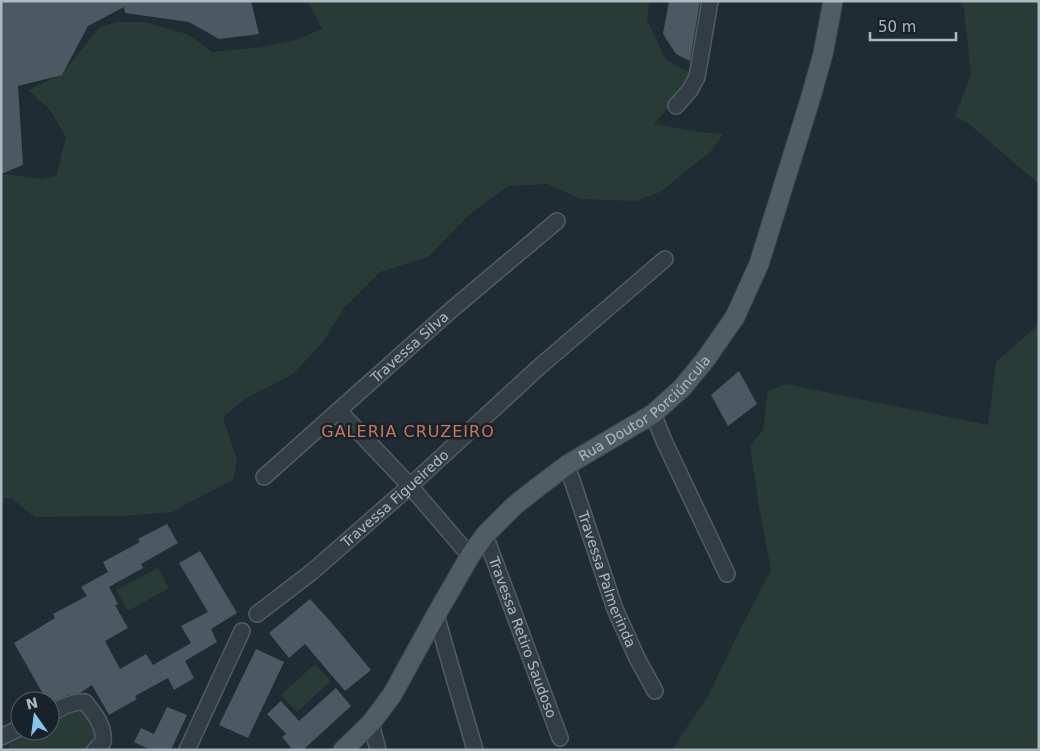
<svg xmlns="http://www.w3.org/2000/svg" width="1040" height="751" font-family="'DejaVu Sans',sans-serif">
<rect width="100%" height="100%" fill="#202c33"/>
<path fill="#283b36" d="M 308,1 L 649,1 L 647,20 L 666,60 L 690,73 L 672,103 L 654,124 L 701,132 L 723,134 L 711,151 L 660,192 L 636,201 L 581,199 L 548,184 L 508,186 L 471,213 L 428,257 L 380,272 L 344,308 L 323,342 L 293,374 L 245,399 L 223,417 L 237,460 L 233,480 L 188,503 L 173,512 L 122,516 L 35,517 L 11,498 L 1,498 L 1,176 L 5,174 L 41,179 L 56,176 L 66,137 L 50,110 L 28,90 L 62,74 L 99,28 L 116,22 L 145,22 L 187,34 L 212,52 L 260,47 L 296,40 L 322,29 Z
M 960,1 L 1039,1 L 1039,184 L 969,124 L 955,116 L 971,75 L 964,9 Z
M 1039,324 L 1039,750 L 673,750 L 682,734 L 707,698 L 741,628 L 771,570 L 759,506 L 750,446 L 763,430 L 768,391 L 786,384 L 988,425 L 996,362 Z
M 158,568 L 169,588 L 128,611 L 116,590 Z
M 315,664 L 331,681 L 297,712 L 281,695 Z
M 78,707 L 87,714 L 97,738 L 87,750 L 10,750 L 9,744 L 34,731 L 50,731 L 50,722 Z"/>
<path fill="#4b5962" d="M 1,1 L 251,1 L 259,34 L 219,39 L 189,22 L 125,13 L 124,7 L 88,26 L 62,75 L 18,86 L 23,165 L 1,174 Z
M 669,1 L 700,1 L 690,61 L 676,54 L 663,34 Z
M 739,371 L 757,404 L 728,426 L 711,395 Z
M 167,524 L 178,543 L 141,564 L 143,568 L 109,587 L 118,604 L 115,605 L 128,628 L 105,641 L 120,669 L 146,654 L 153,665 L 191,643 L 181,626 L 208,612 L 179,563 L 200,551 L 237,613 L 211,629 L 217,642 L 185,661 L 194,678 L 174,690 L 168,678 L 135,696 L 137,699 L 109,715 L 92,685 L 80,693 L 68,695 L 50,703 L 50,701 L 47,701 L 14,643 L 55,618 L 53,614 L 87,596 L 81,587 L 108,572 L 103,562 L 140,542 L 138,539 Z
M 310,599 L 331,622 L 371,670 L 345,691 L 305,644 L 289,658 L 269,633 Z
M 256,649 L 284,662 L 248,738 L 219,725 Z
M 336,688 L 351,706 L 303,750 L 293,750 L 282,737 L 286,734 L 267,714 L 281,701 L 299,721 Z
M 167,707 L 187,715 L 171,750 L 151,750 L 134,742 L 141,728 L 154,734 Z"/>
<g fill="none" stroke-linecap="round" stroke-linejoin="round">
<g stroke="#515b62" stroke-width="18">
<g id="minor">
<path d="M 676,106 L 690,90 L 697,77 L 710,1"/>
<path d="M 339,411 L 410,486 L 470,556"/>
<path d="M 653,414 L 665,443 L 727,574"/>
<path id="s1" d="M 567,465 L 615,609 L 637,658 L 655,691"/>
<path id="s2" d="M 264,477 L 450,311 L 557,221"/>
<path id="s3" d="M 485,535 L 560,738"/>
<path id="s4" d="M 257,614 L 313,571 L 410,486 L 538,368 L 665,259"/>
<path d="M 436,615 L 475,750"/>
<path d="M 50,714 C 61,708 72,701 85,702 C 94,713 105,726 103,742 L 95,750"/>
<path d="M 371,723 L 378,750"/>
<path d="M 1,737 L 20,728"/>
<path d="M 187,750 L 242,631"/>
</g>
</g>
<g stroke="#3d464d" stroke-width="21">
<g id="major">
<path id="s5" d="M 343,750 L 371,723 L 392,695 L 436,615 L 470,556 L 485,535 L 514,506 L 538,487 L 567,465 L 653,414 L 682,388 L 705,360 L 735,317 L 759,264 L 810,100 L 823,54 L 833,1"/>
</g>
</g>
<use href="#minor" stroke="#333e44" stroke-width="15"/>
<use href="#major" stroke="#515d64" stroke-width="19"/>
</g>
<g text-anchor="middle" dominant-baseline="central" stroke-width="5" stroke-linejoin="round" paint-order="stroke">
<g font-size="14" fill="#adb9c1" stroke="#192228">
<text stroke="none"><textPath href="#s2" startOffset="195">Travessa Silva</textPath></text>
<text stroke="none"><textPath href="#s5" startOffset="464">Rua Doutor Porciúncula</textPath></text>
<text stroke="none"><textPath href="#s4" startOffset="180">Travessa Figueiredo</textPath></text>
<text stroke="none"><textPath href="#s1" startOffset="121">Travessa Palmerinda</textPath></text>
<text stroke="none"><textPath href="#s3" startOffset="109">Travessa Retiro Saudoso</textPath></text>
</g>
<g font-size="16" letter-spacing="1" fill="#c97760" stroke="#192228">
<text x="408" y="431">GALERIA CRUZEIRO</text>
</g>
</g>
<rect width="1040" height="751" fill="none" stroke="#adb9c1" stroke-width="5"/>
<g transform="translate(35 716) rotate(346)"><circle r="24" fill="#192228" stroke="#545e65"/>
<path d="M0-4L9 19L0 12L-9 19Z" fill="#85c5ee"/>
<text y="-8" font-size="14" font-weight="bold" text-anchor="middle" fill="#adb9c1">N</text>
</g>
<path d="M870 32v8h86v-8" fill="none" stroke="#adb9c1" stroke-width="2.5"/>
<text x="878" y="32" font-size="15" fill="#adb9c1" stroke="#192228" stroke-width="4" paint-order="stroke">50 m</text>
</svg>
